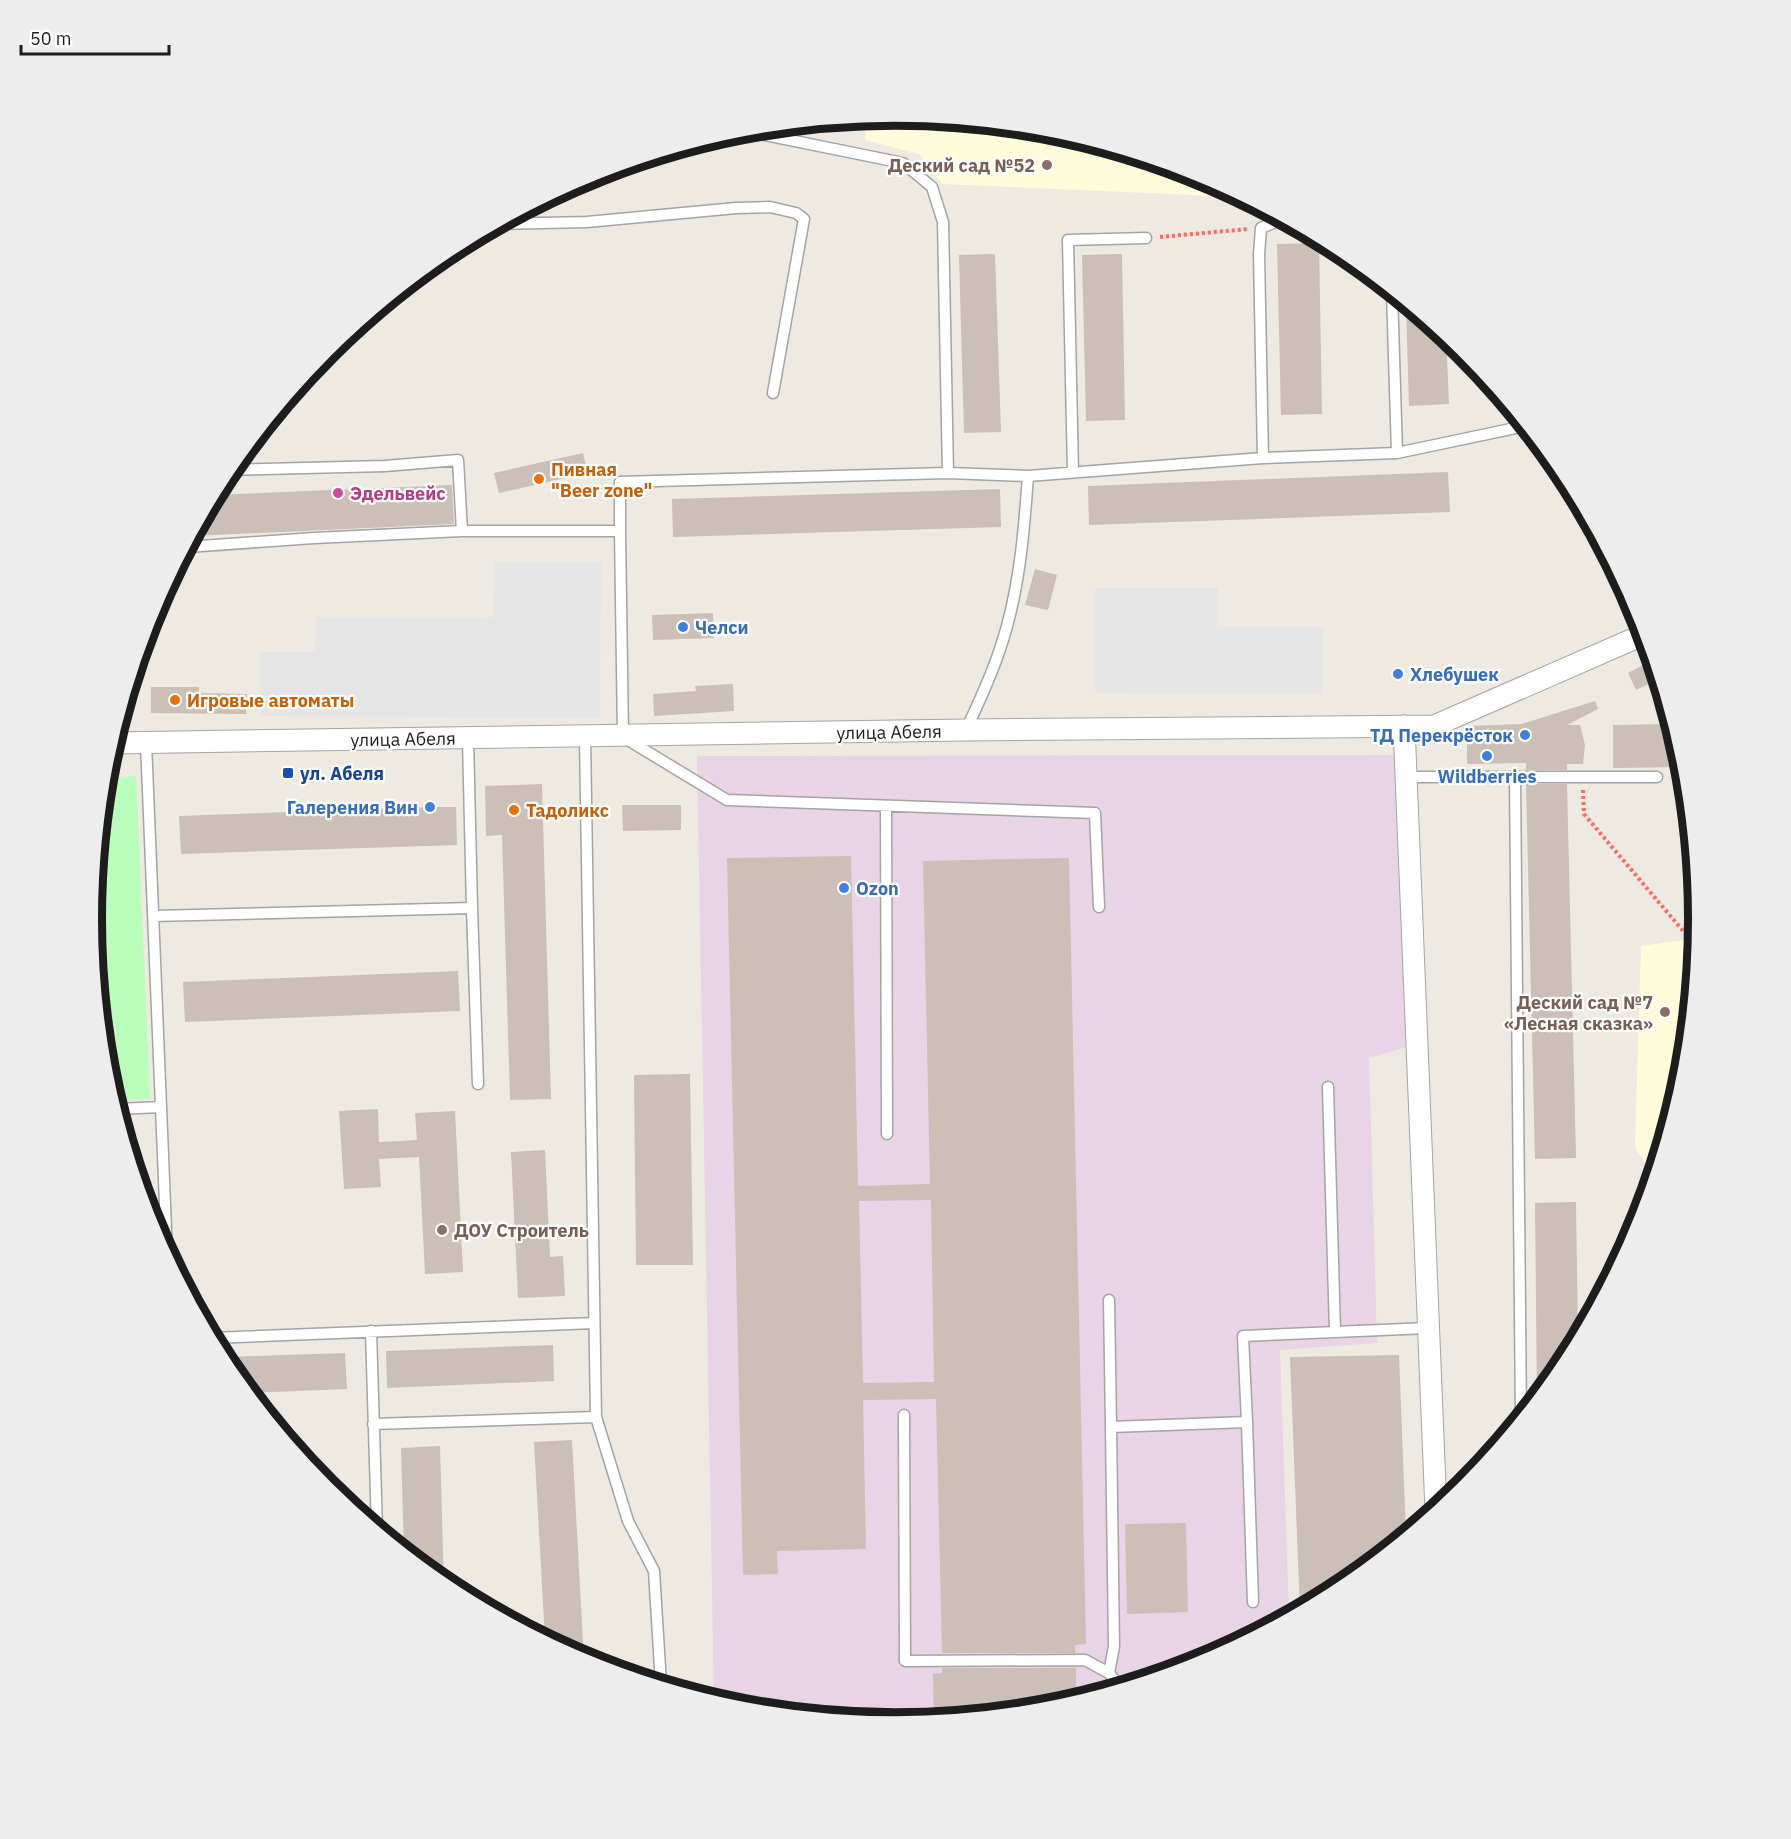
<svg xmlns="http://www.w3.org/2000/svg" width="1791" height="1839" font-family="'IBM Plex Sans',sans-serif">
<rect width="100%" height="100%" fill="#efeae1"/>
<path fill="#e9d3e6" d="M 1395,755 L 1407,1047 L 1369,1058 L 1377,1343 L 1280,1350 L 1289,1616 L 1203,1662 L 1052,1708 L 895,1723 L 738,1708 L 714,1701 L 697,756 Z"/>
<path fill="#fffcdb" d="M 896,116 L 1053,131 L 1203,177 L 1240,197 L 942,184 L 919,154 L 865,140 L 865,119 Z
M 1698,938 L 1684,1077 L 1654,1177 L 1635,1147 L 1641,946 Z"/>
<path fill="#b9feba" d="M 136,776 L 150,1099 L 114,1101 L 107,1076 L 92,919 L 106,778 Z"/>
<path fill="#e5e5e5" d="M 494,562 L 601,562 L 600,718 L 260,716 L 260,652 L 315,652 L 316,617 L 493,618 Z
M 1095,588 L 1218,588 L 1218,627 L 1323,627 L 1323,694 L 1095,693 Z"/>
<path fill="#cbbfb7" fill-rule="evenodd" d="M 1319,243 L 1322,414 L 1281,415 L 1277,244 Z
M 995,254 L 1001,432 L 964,433 L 959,255 Z
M 1122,254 L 1125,420 L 1086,421 L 1082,255 Z
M 1406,303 L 1446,336 L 1449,404 L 1409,406 Z
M 583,453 L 588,473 L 499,493 L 494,473 Z
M 1448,472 L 1450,512 L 1089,525 L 1088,486 Z
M 452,485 L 454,524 L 193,536 L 215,495 Z
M 1000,489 L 1001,527 L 673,537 L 672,499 Z
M 1035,569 L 1057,575 L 1048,610 L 1025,605 Z
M 713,613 L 714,638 L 653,640 L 652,615 Z
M 1653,660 L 1659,679 L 1636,690 L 1628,673 Z
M 733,684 L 734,711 L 654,716 L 653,694 L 696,691 L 695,686 Z
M 151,687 L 199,687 L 199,693 L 247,694 L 246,714 L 151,713 Z
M 1595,701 L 1598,709 L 1567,725 L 1580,725 L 1585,745 L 1583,764 L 1567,764 L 1567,770 L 1526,770 L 1526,763 L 1467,764 L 1467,726 L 1522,724 Z
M 1672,724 L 1685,767 L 1613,768 L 1613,725 Z
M 542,784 L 551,1099 L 510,1100 L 502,835 L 486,836 L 485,786 Z
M 1526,784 L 1567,784 L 1576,1158 L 1535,1159 Z
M 622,805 L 681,805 L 681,830 L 623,831 Z
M 430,807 L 456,807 L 457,845 L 181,854 L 179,816 Z
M 851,856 L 858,1186 L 930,1184 L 923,861 L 1069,858 L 1086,1644 L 1075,1645 L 1075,1653 L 942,1653 L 936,1399 L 863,1400 L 866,1549 L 777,1551 L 778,1574 L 743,1575 L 727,858 ZM 931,1200 L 934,1382 L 863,1383 L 859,1201 Z
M 458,971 L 460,1011 L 185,1022 L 183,982 Z
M 690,1074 L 693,1265 L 636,1265 L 634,1075 Z
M 378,1109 L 379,1142 L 417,1140 L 415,1113 L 455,1111 L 463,1272 L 425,1274 L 419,1157 L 379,1159 L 381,1187 L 344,1189 L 339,1111 Z
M 545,1150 L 550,1257 L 563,1256 L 565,1296 L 518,1298 L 511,1152 Z
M 1576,1202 L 1578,1340 L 1564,1366 L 1537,1399 L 1535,1203 Z
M 553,1345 L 554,1381 L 387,1388 L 386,1351 Z
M 345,1353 L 347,1389 L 249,1393 L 227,1366 L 222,1357 Z
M 1399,1355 L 1406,1535 L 1342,1588 L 1300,1611 L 1290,1357 Z
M 572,1440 L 584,1661 L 545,1639 L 534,1442 Z
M 440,1446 L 444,1584 L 404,1551 L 401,1448 Z
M 1186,1523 L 1188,1612 L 1127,1614 L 1125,1524 Z
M 942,1668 L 1076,1668 L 1076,1701 L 1052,1708 L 934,1720 L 933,1674 L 942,1673 Z"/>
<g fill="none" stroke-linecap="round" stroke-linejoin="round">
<g stroke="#a4a4a4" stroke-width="13">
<path id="lane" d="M 750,130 L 750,132 L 903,163 L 932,187 L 943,222 L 948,473 L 1028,476
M 498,224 L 587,222 L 736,208 L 770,207 L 796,213 L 804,219 L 773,393
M 1397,453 L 1525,426
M 1263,458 L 1259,254 L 1261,228 L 1283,219
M 229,470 L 385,466 L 458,460 L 462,531
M 1073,472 L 1068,240 L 1146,238
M 620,531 L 620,482 L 948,473
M 187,547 L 314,538 L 462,531 L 620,531 L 623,737 L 727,800 L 1095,813 L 1099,907
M 966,730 C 978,704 991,677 1000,649 C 1019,594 1024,533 1028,476 L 1263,458 L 1397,453 L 1392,292
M 585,737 L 596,1417 L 628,1521 L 654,1571 L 661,1684
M 146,742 L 167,1253
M 1406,777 L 1657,777
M 1515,777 L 1521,1418
M 886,806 L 887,1134
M 472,908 L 478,1084
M 153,916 L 472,908 L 468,739
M 1328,1087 L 1335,1332
M 117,1109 L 161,1107
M 1109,1300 L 1111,1427
M 371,1331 L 377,1529
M 212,1338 L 594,1323
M 904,1415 L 905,1661 L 1085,1660 L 1109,1673
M 1247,1422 L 1253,1602
M 373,1424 L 596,1417
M 1120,1687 L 1109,1673 L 1114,1646 L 1111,1427 L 1247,1422 L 1243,1336 L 1428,1328"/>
</g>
<g stroke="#a4a4a4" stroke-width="23">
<path id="street" d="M 1404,726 L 1436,1511
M 113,743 L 966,730 L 1434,726 L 1645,634"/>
</g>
<path stroke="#ff6863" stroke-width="4" stroke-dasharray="3 3" stroke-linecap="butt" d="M 1160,237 L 1248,229
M 1583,790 L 1584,814 L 1695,945 L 1694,978"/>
<use href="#lane" stroke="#fff" stroke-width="10"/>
<use href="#street" stroke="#fff" stroke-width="21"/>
</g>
<g fill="#8d6e63" stroke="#fff" stroke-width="2">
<circle cx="1047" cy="165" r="6"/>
<circle cx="1665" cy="1012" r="6"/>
<circle cx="442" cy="1230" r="6"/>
</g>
<g fill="#e8710a" stroke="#fff" stroke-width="2">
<circle cx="539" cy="479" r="6"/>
<circle cx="175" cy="700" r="6"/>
<circle cx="514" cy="810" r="6"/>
</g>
<circle fill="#d1479c" stroke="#fff" stroke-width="2" cx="338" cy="493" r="6"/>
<g fill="#3f7fe0" stroke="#fff" stroke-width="2">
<circle cx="683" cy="627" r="6"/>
<circle cx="1398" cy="674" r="6"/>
<circle cx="1525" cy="735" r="6"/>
<circle cx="1487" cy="756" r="6"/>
<circle cx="430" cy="807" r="6"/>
<circle cx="844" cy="888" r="6"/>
</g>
<rect fill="#1a4fb4" stroke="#fff" stroke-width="2" x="282" y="767" width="12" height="12" rx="3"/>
<g text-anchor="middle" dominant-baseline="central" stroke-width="4.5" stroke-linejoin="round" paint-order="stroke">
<g font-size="18" font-weight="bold" fill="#785e54" stroke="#fff" text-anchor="end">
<text x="1035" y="165">Деский сад №52</text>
<text x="1653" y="1002">Деский сад №7<tspan x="1653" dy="21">«Лесная сказка»</tspan></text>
<text x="454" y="1230" text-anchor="start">ДОУ Строитель</text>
</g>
<g font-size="18" font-weight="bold" fill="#c56008" stroke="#fff" text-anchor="start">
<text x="551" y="469">Пивная<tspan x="551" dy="21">"Beer zone"</tspan></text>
<text x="187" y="700">Игровые автоматы</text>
<text x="526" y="810">Тадоликс</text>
</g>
<g font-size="18" font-weight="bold" fill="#b23c85" stroke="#fff" text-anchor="start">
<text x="350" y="493">Эдельвейс</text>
</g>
<g font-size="18" font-weight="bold" fill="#366cbe" stroke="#fff" text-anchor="start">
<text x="695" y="627">Челси</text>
<text x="1410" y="674">Хлебушек</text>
<text x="1513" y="735" text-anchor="end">ТД Перекрёсток</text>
<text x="1487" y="776" text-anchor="middle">Wildberries</text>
<text x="418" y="807" text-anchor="end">Галерения Вин</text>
<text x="856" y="888">Ozon</text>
</g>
<g font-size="18" fill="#1d1d1d" stroke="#fff">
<text transform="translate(889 732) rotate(-1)">улица Абеля</text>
<text transform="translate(403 739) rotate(-1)">улица Абеля</text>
</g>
<g font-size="18" font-weight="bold" fill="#164399" stroke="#fff" text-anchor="start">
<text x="300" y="773">ул. Абеля</text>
</g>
</g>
<path d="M0 0H1791V1839H0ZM102 919a793 793 0 1 1 1586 0a793 793 0 1 1-1586 0Z" fill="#ededed" fill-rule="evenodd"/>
<path fill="none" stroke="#1d1d1d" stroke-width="8" d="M102 919a793 793 0 1 1 1586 0a793 793 0 1 1-1586 0Z"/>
<path d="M21 45v9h148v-9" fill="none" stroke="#1d1d1d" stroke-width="3"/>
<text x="30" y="45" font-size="18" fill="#1d1d1d" stroke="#ffffff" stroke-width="4.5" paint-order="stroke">50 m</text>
</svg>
